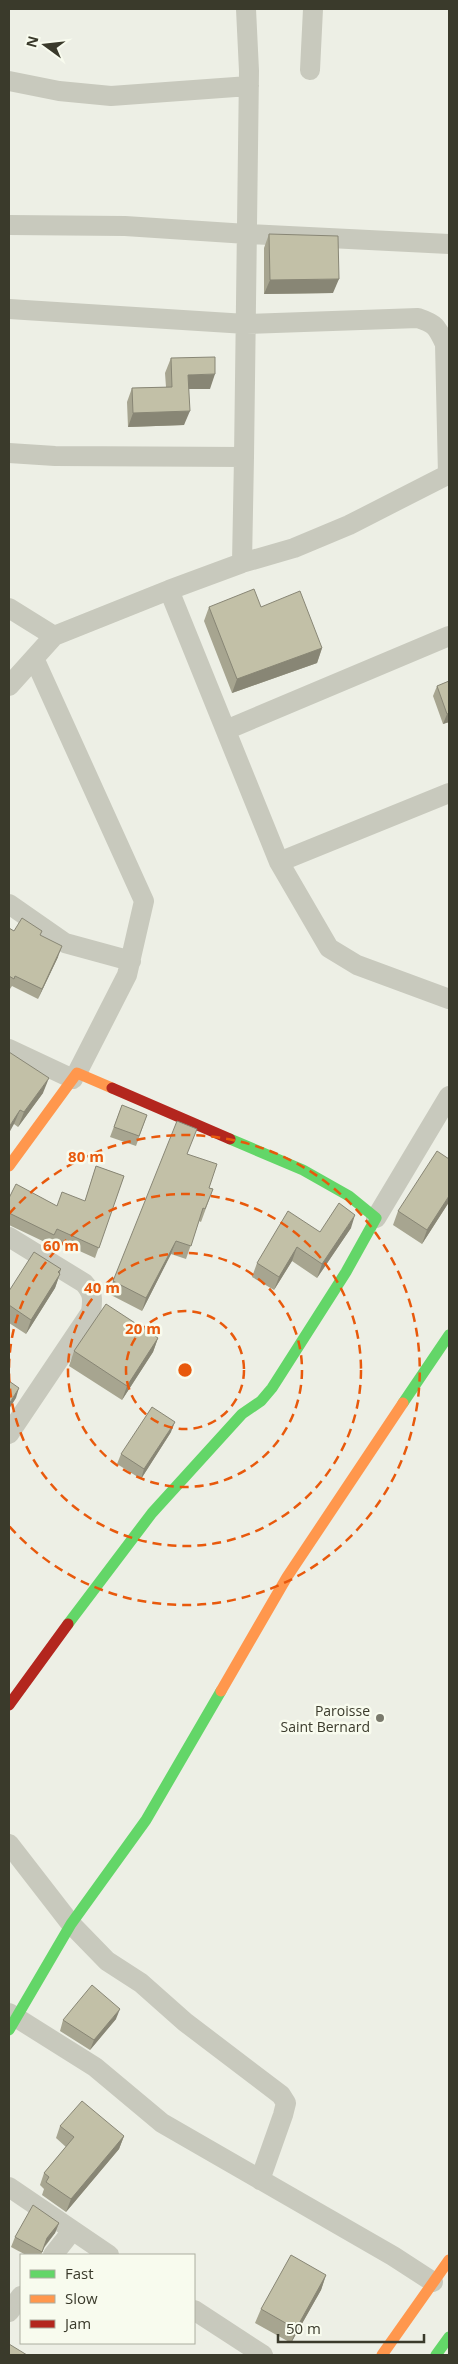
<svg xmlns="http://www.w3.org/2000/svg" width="458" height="2364" font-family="'Open Sans',sans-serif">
<rect width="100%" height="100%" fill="#edefe5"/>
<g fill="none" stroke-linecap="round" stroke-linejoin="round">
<path stroke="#c8c9bd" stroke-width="20" d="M 310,70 L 313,9
M 9,81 L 59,91 L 111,96 L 249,86
M 9,225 L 125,226 L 247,234 L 449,244
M 9,309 L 246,324 L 418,318 C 436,324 437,327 445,344 L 448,475
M 9,453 L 55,456 L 244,457 L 242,563
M 244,457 L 249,71 L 246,9
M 169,590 L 279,862 L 329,948 L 357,965 L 449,999
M 9,608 L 54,636
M 34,658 L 144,901 L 127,975 L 77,1073
M 9,686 L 54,636 L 169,590 L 242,563 L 294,548 L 349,525 L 449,474
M 226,730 L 449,636
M 279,862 L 449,793
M 9,904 L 65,943 L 131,961
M 9,1049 L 73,1079
M 376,1218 L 449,1096
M 9,1237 L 84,1283 C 93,1293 93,1299 91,1312 L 9,1434
M 9,1844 L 71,1924 L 107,1961 L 141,1983 L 185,2022 L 281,2095 L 286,2103 L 283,2115 L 260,2180
M 9,2013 L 95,2067 L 162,2123 L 393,2256 L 433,2282
M 9,2187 L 109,2255
M 53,2255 L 72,2231
M 194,2310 L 263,2355
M 9,2312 L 21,2296"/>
<path stroke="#63d668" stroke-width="11" d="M 403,1403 L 449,1335
M 68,1624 L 152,1513 L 242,1414 L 261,1401 L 272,1388 L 346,1272 L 376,1218 L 349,1196 L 303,1170 L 230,1139
M 9,2030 L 71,1924 L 146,1820 L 221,1691
M 436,2355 L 449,2337"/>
<path stroke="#ff974d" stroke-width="11" d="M 9,1166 L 77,1073 L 112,1088
M 221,1691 L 287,1577 L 403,1403
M 382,2355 L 449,2260"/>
<path stroke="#b3261e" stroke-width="11" d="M 112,1088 L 230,1139
M 9,1705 L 68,1624"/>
</g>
<path fill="#a7a590" d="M 269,234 L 333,293 L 264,294 L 264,248 Z
M 171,358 L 210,389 L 189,389 L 184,425 L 128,427 L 127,402 L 132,388 L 166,387 L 165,373 Z
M 209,607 L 261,607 L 322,648 L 317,663 L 232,693 L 204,621 Z
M 449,681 L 449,722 L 443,724 L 433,696 L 437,686 Z
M 9,928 L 14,931 L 41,936 L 58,957 L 38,999 L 12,986 L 10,989 L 9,988 Z
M 9,1052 L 43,1093 L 18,1127 L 14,1124 Z
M 122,1105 L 147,1115 L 136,1146 L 110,1137 Z
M 187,1155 L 209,1188 L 213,1189 L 201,1222 L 199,1221 L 186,1259 L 171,1254 L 142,1311 L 109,1294 L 113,1281 Z
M 96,1166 L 124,1176 L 95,1258 L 53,1239 L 51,1245 L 9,1225 L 9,1198 L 57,1206 L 85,1201 Z
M 449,1202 L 422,1244 L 393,1225 L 398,1211 Z
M 351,1228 L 317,1278 L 292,1261 L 274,1290 L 252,1277 L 257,1263 L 320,1232 Z
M 61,1269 L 55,1288 L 26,1334 L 9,1323 L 9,1291 Z
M 158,1338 L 153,1352 L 122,1400 L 69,1366 L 74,1351 Z
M 171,1432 L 141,1479 L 117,1464 L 121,1454 Z
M 116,2019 L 90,2050 L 60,2031 L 63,2020 Z
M 60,2126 L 124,2136 L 119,2149 L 66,2212 L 42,2195 L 44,2189 L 40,2185 L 44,2173 L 66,2147 L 56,2138 Z
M 59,2223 L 55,2233 L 44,2248 L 41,2255 L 26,2255 L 11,2247 L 15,2237 Z
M 326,2275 L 321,2290 L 291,2343 L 255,2323 L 261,2309 Z"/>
<path fill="#888675" d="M 339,279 L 333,293 L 264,294 L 270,280 Z
M 215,374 L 210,389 L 183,389 L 188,375 Z
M 190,411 L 184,425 L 128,427 L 133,413 Z
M 322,648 L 317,663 L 232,693 L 237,679 Z
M 449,713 L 449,722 L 443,724 L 447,714 Z
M 62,946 L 58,957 L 38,999 L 42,989 Z
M 49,1078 L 43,1093 L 18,1127 L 24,1112 Z
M 20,1110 L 14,1124 L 9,1133 L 9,1127 Z
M 449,1196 L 449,1202 L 422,1244 L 427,1230 Z
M 355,1215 L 351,1228 L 317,1278 L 322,1264 Z
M 176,1241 L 171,1254 L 142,1311 L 146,1298 Z
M 297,1247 L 292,1261 L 274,1290 L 279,1277 Z
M 61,1269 L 57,1280 L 60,1274 L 55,1288 L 26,1334 L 31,1320 Z
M 158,1338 L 153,1352 L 122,1400 L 127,1386 Z
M 19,1388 L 16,1398 L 9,1409 L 9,1404 Z
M 175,1422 L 171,1432 L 141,1479 L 144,1469 Z
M 120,2009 L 116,2019 L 90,2050 L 94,2040 Z
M 124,2136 L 119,2149 L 66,2212 L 71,2199 Z
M 59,2223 L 55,2233 L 43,2248 L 47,2238 Z
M 326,2275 L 321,2290 L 291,2343 L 296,2329 Z"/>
<path fill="#c2c0a7" stroke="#888675" d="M 269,234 L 338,236 L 339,279 L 270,280 Z
M 215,357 L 215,374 L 188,375 L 190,411 L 133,413 L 132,388 L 172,387 L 171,358 Z
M 254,589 L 261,607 L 300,591 L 322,648 L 237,679 L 209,607 Z
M 449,681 L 449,713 L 447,714 L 437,686 Z
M 22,918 L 42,931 L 40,935 L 62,946 L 42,989 L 15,976 L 14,979 L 9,976 L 9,928 L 14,931 Z
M 9,1052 L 49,1078 L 24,1112 L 20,1110 L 9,1127 Z
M 122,1105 L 147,1115 L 139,1136 L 114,1127 Z
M 177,1121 L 197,1129 L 187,1154 L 217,1164 L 209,1188 L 213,1189 L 205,1209 L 203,1208 L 191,1246 L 176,1241 L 146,1298 L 113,1281 Z
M 437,1151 L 449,1159 L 449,1196 L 427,1230 L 398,1211 Z
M 96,1166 L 124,1176 L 99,1248 L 57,1229 L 54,1235 L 9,1213 L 9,1198 L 16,1184 L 57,1206 L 62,1192 L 85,1201 Z
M 339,1203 L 355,1215 L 322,1264 L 297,1247 L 279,1277 L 257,1263 L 288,1211 L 320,1232 Z
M 34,1252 L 61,1269 L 58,1272 L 60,1274 L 31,1320 L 9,1305 L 9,1291 Z
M 106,1304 L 158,1338 L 127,1386 L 74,1351 Z
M 9,1381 L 19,1388 L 9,1404 Z
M 152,1407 L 175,1422 L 144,1469 L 121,1454 Z
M 92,1985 L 120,2009 L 94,2040 L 63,2020 Z
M 82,2101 L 124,2136 L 71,2199 L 46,2182 L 49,2177 L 44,2173 L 74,2137 L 60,2126 Z
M 33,2205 L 59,2223 L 47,2238 L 42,2252 L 15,2237 Z
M 291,2255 L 326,2275 L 296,2329 L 261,2309 Z
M 9,2344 L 27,2355 L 9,2355 Z"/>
<g fill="none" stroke="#e8590c" stroke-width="2.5" stroke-dasharray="9 6">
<circle cx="185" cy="1370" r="59"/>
<circle cx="185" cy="1370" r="117"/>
<circle cx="185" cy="1370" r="176"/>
<path d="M9 1214A235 235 0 1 1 9 1526"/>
</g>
<circle fill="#79796c" stroke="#f8fbee" stroke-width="2" cx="380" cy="1718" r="5"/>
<g text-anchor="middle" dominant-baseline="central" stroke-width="5" stroke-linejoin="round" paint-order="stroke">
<g font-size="14" fill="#3a3a2b" stroke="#f8fbee" text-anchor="end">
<text x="370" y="1710">Paroisse<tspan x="370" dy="16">Saint Bernard</tspan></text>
</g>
</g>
<circle cx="185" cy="1370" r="8" fill="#e8590c" stroke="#f8fbee" stroke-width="2.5"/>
<g font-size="15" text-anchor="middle" font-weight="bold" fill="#e8590c" stroke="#f8fbee" stroke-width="5" stroke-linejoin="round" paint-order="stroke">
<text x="86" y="1162">80 m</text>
<text x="61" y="1251">60 m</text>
<text x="102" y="1293">40 m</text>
<text x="143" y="1334">20 m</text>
</g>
<rect width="458" height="2364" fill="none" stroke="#3a3a2b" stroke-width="20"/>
<rect x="20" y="2254" width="175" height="90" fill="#f8fbee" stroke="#acaea0"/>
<rect x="30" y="2270" width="25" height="8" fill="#63d668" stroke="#acaea0"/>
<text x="65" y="2279" font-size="15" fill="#3a3a2b">Fast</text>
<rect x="30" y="2295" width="25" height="8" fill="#ff974d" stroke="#acaea0"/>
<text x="65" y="2304" font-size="15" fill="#3a3a2b">Slow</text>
<rect x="30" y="2320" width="25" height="8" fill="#b3261e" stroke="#acaea0"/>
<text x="65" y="2329" font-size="15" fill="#3a3a2b">Jam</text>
<g transform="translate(45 45) rotate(285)" stroke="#f8fbee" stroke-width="4" paint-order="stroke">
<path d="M0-4L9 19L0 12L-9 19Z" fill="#3a3a2b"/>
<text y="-8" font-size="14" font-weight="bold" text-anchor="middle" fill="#3a3a2b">N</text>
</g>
<path d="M278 2334v8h146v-8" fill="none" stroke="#3a3a2b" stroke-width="2.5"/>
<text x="286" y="2334" font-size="15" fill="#3a3a2b" stroke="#f8fbee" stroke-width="4" paint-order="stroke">50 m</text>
</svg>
